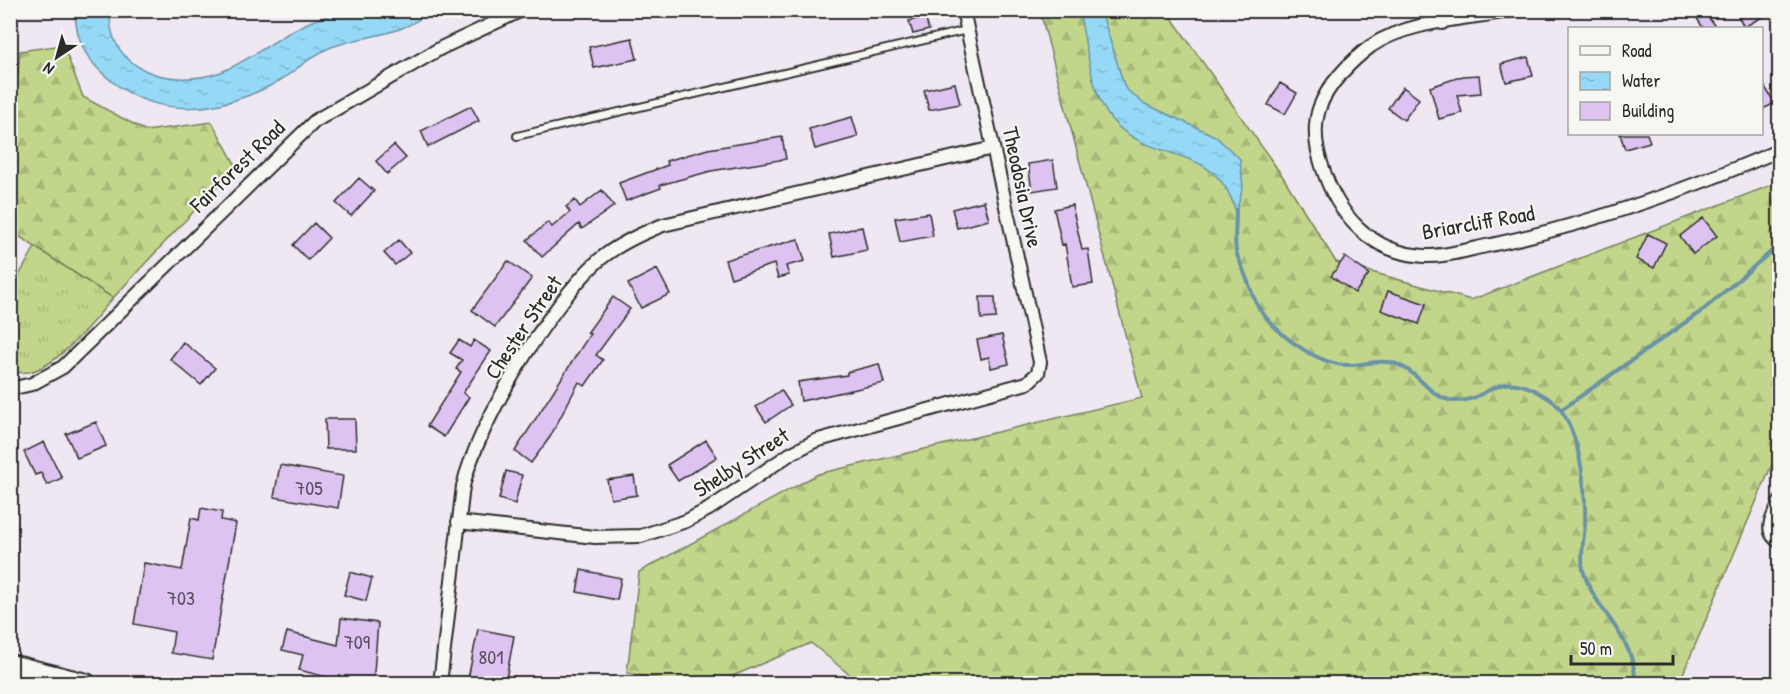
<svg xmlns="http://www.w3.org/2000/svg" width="1790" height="694" font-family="'Patrick Hand',sans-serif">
<defs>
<pattern id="grass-tufts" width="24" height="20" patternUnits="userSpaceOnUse" patternTransform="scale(1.5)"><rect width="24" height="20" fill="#c2d68b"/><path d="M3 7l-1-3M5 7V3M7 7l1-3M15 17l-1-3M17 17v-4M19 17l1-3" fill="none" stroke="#a7b878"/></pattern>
<pattern id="forest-firs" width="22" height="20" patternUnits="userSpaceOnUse" patternTransform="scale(1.5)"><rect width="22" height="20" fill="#c2d68b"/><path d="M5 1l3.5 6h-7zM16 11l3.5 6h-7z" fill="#a7b878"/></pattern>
<pattern id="water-ripples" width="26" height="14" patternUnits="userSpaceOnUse" patternTransform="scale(1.5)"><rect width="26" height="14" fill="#95d9f7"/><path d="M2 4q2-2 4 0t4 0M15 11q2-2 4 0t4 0" fill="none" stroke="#81bad4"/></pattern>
</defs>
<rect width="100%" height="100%" fill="#efe7f2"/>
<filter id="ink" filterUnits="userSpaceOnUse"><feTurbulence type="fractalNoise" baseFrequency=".0167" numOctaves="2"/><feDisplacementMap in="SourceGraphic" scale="12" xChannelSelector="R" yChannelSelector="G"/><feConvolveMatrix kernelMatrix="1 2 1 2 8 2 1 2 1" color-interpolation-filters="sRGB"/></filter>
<g filter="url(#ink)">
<path fill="url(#grass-tufts)" stroke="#76805b" stroke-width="1.5" d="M 35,247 L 113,298 C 94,320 59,366 29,372 C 24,373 16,372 11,372 L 11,290 Z"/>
<path fill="url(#forest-firs)" stroke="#76805b" stroke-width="1.5" d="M 1040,11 L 1167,11 L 1283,177 L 1336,262 L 1471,300 L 1779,182 L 1779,448 L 1679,683 L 1163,684 L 1152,680 L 1150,684 L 861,684 L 811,643 L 716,683 L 680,683 L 627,673 L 639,572 L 818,474 L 1142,398 Z
M 63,45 L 83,97 L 146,131 L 212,122 L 236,166 L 113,298 L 11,231 L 11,142 L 20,51 Z"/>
<path fill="url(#water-ripples)" stroke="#6b93a5" stroke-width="1.5" d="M 373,10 L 430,11 C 398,39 366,33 329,48 C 308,57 292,75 272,85 C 220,111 162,120 114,83 C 88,63 76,44 75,11 L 110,11 C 107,72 172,89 221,72 C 252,60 279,35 310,22 C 330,13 351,12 373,10 Z
M 1079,11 L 1101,11 L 1125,88 L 1143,103 L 1215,136 L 1240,159 L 1243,187 L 1236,213 C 1218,140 1150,166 1111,119 C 1091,95 1086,41 1079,11 Z"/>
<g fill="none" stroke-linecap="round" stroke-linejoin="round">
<path stroke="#6b93a5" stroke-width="4" d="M 1236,210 C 1236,223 1234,238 1236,251 C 1237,258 1242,265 1244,272 C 1249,283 1252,296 1258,306 C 1273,331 1307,357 1337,364 C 1357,369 1379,356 1399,365 C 1421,374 1430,399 1455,401 C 1488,402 1495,369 1536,391 C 1545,396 1555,401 1561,410 C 1581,439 1586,490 1585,524 C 1584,538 1580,557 1583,570 C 1594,611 1637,637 1635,684
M 1561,410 L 1703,310 L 1780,244"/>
</g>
<path fill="#dec3f2" stroke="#2b2b2b" stroke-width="1.5" d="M 1692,10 L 1721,10 L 1709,18 L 1716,28 L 1703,28 Z
M 1735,10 L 1775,10 L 1744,27 Z
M 925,17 L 929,30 L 913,34 L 909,21 Z
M 632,38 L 637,59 L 594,68 L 589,47 Z
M 1528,57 L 1533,76 L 1506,82 L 1501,64 Z
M 1479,75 L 1481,93 L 1457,95 L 1462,113 L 1439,119 L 1430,87 L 1463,76 Z
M 1761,81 L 1775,103 L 1761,110 Z
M 955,83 L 960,104 L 929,110 L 924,90 Z
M 1280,83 L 1297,93 L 1285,114 L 1268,105 Z
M 1403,87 L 1419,99 L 1404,120 L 1388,108 Z
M 471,106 L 479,121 L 428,147 L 421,131 Z
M 852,117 L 858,137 L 815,149 L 809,129 Z
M 1620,134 L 1647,134 L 1650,142 L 1625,149 Z
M 782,137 L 786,159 L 711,171 L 660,185 L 661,188 L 626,201 L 619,183 L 668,165 L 666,161 L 708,149 Z
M 394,145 L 406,158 L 387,174 L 376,161 Z
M 1053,160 L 1057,187 L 1032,191 L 1028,164 Z
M 359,178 L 374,191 L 351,216 L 336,203 Z
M 602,190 L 614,206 L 582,229 L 579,224 L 542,257 L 527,240 L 548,222 L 552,227 L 570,212 L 566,207 L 575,200 L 580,207 Z
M 984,201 L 989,220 L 957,228 L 952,209 Z
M 1072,205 L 1082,250 L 1088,249 L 1093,284 L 1072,287 L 1065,244 L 1062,245 L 1054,209 Z
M 929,213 L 933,236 L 900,242 L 895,218 Z
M 1703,218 L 1717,236 L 1693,254 L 1680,236 Z
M 314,223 L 329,238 L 308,260 L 293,245 Z
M 862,227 L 867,250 L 834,257 L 829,234 Z
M 1648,234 L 1666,243 L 1654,268 L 1636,259 Z
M 798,239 L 805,261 L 786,266 L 789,275 L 778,278 L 774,264 L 731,278 L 725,260 Z
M 399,240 L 410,253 L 395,265 L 384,253 Z
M 1345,257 L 1369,274 L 1355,293 L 1331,276 Z
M 508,261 L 532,278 L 495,327 L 472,310 Z
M 657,269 L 670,294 L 641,308 L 628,284 Z
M 1388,291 L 1426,304 L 1419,324 L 1381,310 Z
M 613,297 L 630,309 L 596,355 L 603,360 L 585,386 L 579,382 L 550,437 L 531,463 L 515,451 L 590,334 L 587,333 Z
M 980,297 L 995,297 L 996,318 L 981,319 Z
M 1002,335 L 1009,364 L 991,368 L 989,357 L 981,359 L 977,340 Z
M 459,340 L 470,347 L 474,340 L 491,351 L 463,393 L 469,397 L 444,437 L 427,426 L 461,372 L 456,369 L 462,360 L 450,353 Z
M 183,342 L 215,368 L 201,385 L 170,359 Z
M 879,364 L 884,383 L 801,401 L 798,382 L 847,375 L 847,372 Z
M 781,390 L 791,405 L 766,422 L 756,407 Z
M 325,419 L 355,419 L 356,449 L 326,449 Z
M 96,422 L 106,446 L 77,458 L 66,434 Z
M 706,440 L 717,457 L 678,481 L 667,465 Z
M 44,442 L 62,478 L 47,485 L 41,473 L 35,475 L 24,452 Z
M 280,465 L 343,476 L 338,508 L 274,497 Z
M 506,471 L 522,475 L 515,504 L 499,499 Z
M 634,476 L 637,495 L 611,499 L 607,480 Z
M 201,508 L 222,512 L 221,520 L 236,523 L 212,660 L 171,653 L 174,632 L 134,624 L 144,563 L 182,570 L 191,518 L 199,520 Z
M 581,570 L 621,578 L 617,600 L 577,592 Z
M 350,572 L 372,578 L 366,601 L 344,595 Z
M 341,618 L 378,623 L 373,684 L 333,684 L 334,679 L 299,670 L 303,655 L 282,650 L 287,632 L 338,645 Z
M 478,629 L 514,636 L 506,679 L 490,676 L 488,684 L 467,684 Z"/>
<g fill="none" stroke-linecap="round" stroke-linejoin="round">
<g stroke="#2b2b2b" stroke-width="10">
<path id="lane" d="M 517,136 L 967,30"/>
</g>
<g stroke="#2b2b2b" stroke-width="16">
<path id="street" d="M 1515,10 C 1470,19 1409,20 1371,46 C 1351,61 1327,85 1319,109 C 1313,128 1316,148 1322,166 C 1337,214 1370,253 1424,256 C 1446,257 1469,249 1491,245 C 1590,224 1687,190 1780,150
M 1442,23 L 1455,10
M 10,389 L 32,384 L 63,367 L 315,121 L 441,48 L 522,10
M 1780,502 C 1773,517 1762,531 1780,542
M 458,522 L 595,537 L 641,536 L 686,521 L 709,509 L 790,454 L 815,441 L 1027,383 L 1038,373 L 1040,362 L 963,10
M 440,684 L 463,486 C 478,423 550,304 599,260 C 618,244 640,234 663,225 L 993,148"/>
</g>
<g stroke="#2b2b2b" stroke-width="24">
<path id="primary" d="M 10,665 L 86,684"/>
</g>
<use href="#lane" stroke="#f6f6f2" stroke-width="6"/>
<use href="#street" stroke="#f6f6f2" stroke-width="12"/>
<use href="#primary" stroke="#f6f6f2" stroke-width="20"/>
</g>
</g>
<g text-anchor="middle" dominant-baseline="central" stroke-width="4.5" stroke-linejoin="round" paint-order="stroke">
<g font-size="20" fill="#58515d">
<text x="309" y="487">705</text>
<text x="181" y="597">703</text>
<text x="357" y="641">709</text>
<text x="491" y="656">801</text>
</g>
<g font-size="22" fill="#2b2b2b" stroke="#f6f6f2">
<text transform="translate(237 166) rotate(-44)">Fairforest Road</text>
<text transform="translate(1023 187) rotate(78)">Theodosia Drive</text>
<text transform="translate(1478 222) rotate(-10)">Briarcliff Road</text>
<text transform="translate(523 327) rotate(-56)">Chester Street</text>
<text transform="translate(741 462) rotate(-33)">Shelby Street</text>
</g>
</g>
<rect width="1790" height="694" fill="none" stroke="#f6f6f2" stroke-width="36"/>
<rect x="18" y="18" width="1754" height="658" fill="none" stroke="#2b2b2b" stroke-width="2" filter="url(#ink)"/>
<rect x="1568" y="27" width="195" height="108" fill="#f6f6f2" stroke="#a5a5a2" stroke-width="1.5"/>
<rect x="1580" y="46" width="30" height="9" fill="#f6f6f2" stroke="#a5a5a2" stroke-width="1.5"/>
<text x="1622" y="57" font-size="18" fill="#2b2b2b">Road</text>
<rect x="1580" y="72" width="30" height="18" fill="url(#water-ripples)" stroke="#a5a5a2" stroke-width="1.5"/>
<text x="1622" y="87" font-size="18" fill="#2b2b2b">Water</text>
<rect x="1580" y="102" width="30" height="18" fill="#dec3f2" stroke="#a5a5a2" stroke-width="1.5"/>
<text x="1622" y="117" font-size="18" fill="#2b2b2b">Building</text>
<g transform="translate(57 57) rotate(216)" stroke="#f6f6f2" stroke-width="4.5" paint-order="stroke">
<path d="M0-4.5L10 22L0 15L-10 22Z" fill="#2b2b2b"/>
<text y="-9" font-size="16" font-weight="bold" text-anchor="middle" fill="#2b2b2b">N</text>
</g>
<path d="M1571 655v9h102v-9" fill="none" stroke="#2b2b2b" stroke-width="3"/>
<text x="1580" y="655" font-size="18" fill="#2b2b2b" stroke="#f6f6f2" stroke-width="4.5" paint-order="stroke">50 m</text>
</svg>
